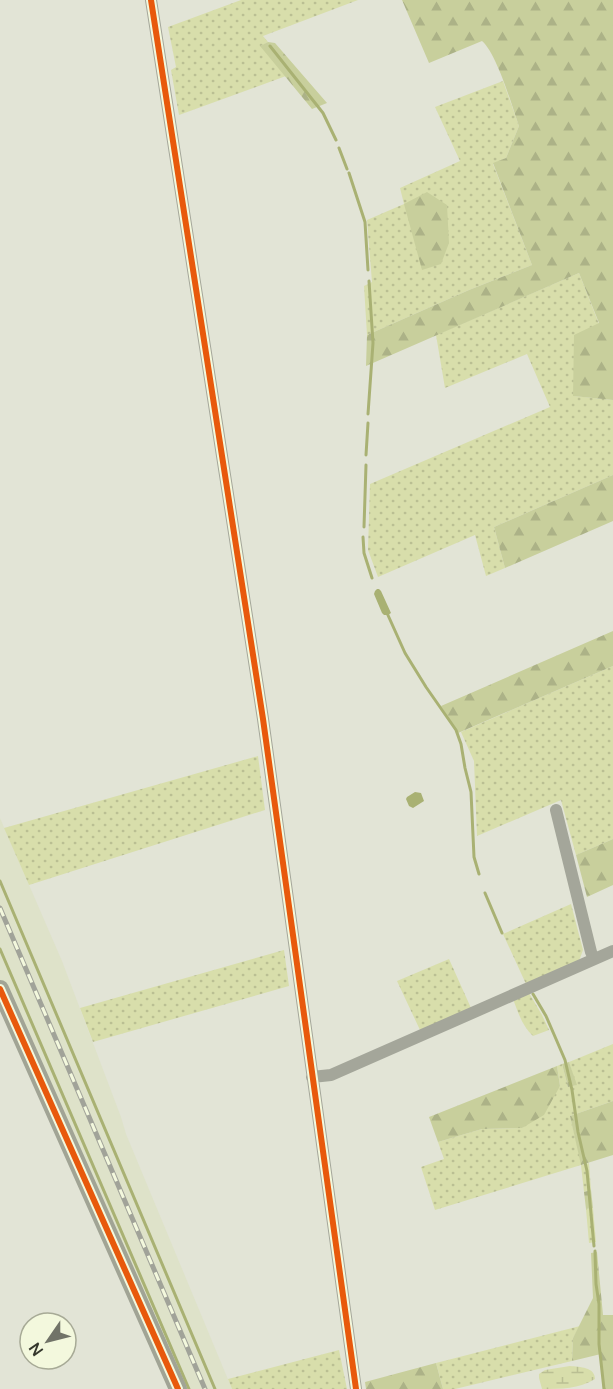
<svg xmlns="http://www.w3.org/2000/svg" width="613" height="1389" font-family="Manrope,sans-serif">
<defs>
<pattern id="grass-dots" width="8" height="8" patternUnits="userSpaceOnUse" patternTransform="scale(1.5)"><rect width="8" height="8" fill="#d8deab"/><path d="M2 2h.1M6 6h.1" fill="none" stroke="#babf93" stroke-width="1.8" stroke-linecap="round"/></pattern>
<pattern id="forest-firs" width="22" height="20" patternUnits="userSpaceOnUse" patternTransform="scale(1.5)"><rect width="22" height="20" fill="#c8cf9c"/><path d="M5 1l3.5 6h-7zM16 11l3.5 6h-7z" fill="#acb287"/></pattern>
<pattern id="wetland-marsh" width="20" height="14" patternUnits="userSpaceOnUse" patternTransform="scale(1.5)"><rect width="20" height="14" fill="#d8deab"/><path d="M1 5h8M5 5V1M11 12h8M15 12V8" fill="none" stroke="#babf93"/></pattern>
</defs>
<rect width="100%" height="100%" fill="#e2e4d6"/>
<path fill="#dee2c9" d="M 0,818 L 62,961 L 121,1117 L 126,1134 L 232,1389 L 172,1389 L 0,1004 Z"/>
<path fill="url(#grass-dots)" d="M 241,0 L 358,0 L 263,36 L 268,42 L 261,46 L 286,76 L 179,115 L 171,70 L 176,67 L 168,27 Z
M 503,81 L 519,126 L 506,158 L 493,164 L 532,265 L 469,290 L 367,335 L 364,286 L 372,282 L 367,220 L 404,204 L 400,188 L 460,161 L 435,107 Z
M 579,273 L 599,324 L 574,396 L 613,400 L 613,475 L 494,527 L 505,568 L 486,576 L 475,535 L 378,577 L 368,550 L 370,484 L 550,407 L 527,354 L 445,388 L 436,335 Z
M 613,666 L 613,839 L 576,855 L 561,800 L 477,836 L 474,761 L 461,732 Z
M 258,756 L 265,810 L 29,885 L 4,828 Z
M 571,904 L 583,950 L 579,961 L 526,984 L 503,934 Z
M 284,950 L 289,986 L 93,1042 L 80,1008 Z
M 449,959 L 471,1008 L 420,1030 L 397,981 Z
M 529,993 L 542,1015 L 549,1030 L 533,1036 C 522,1026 518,1012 513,999 Z
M 613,1044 L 613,1101 L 570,1116 L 582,1165 L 589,1163 L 591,1190 L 584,1192 L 581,1165 L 435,1210 L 421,1167 L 444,1159 L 438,1142 L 482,1129 L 522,1128 L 560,1086 L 557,1066 L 562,1064 L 568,1087 L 576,1085 L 569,1062 Z
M 593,1208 L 596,1242 L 589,1243 L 586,1209 Z
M 580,1326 L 573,1338 L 572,1361 L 455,1389 L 443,1389 L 436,1363 Z
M 339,1350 L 347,1389 L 232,1389 L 228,1379 Z"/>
<path fill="url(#forest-firs)" d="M 402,0 L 613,0 L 613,400 L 573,396 L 574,335 L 599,323 L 579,273 L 366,366 L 367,335 L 469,290 L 532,265 L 493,163 L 506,158 L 519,126 C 512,106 497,54 482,41 L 429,63 Z
M 268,42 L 275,43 L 327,103 L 312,109 L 260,46 Z
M 427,192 L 447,205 L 449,243 L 441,264 L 422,270 L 404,204 Z
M 613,475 L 613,521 L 505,568 L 494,527 Z
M 613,631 L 613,666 L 458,733 L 441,706 Z
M 613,839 L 613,885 L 587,897 L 576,855 Z
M 569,1062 L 577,1085 L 568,1087 L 562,1064 Z
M 557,1066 L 560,1086 L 544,1115 L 522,1128 L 482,1129 L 438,1142 L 429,1117 Z
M 613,1101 L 613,1155 L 581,1165 L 570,1116 Z
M 591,1190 L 593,1208 L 586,1209 L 584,1192 Z
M 597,1252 L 603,1315 L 613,1315 L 613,1389 L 603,1389 L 601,1354 L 572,1361 L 573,1338 L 593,1298 L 591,1253 Z
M 436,1363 L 443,1389 L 366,1389 L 365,1382 Z"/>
<path fill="url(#wetland-marsh)" d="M 570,1366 C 580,1367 595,1367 595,1379 C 579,1389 561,1389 542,1389 L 539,1378 L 539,1374 L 545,1370 Z"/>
<path fill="#a9b173" d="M 377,589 L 379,589 L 381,591 L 391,613 L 388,615 L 384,615 L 382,613 L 374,594 L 375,591 Z
M 415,792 L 421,793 L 424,801 L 413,808 L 409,806 L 406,799 L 407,797 Z"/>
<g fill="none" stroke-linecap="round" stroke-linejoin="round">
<path stroke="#a9b173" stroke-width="3" d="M 270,46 L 323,113 L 336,140
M 339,148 L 347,169
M 349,173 L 365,222 L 368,270
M 368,414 L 373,343 L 369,281
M 366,455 L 368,423
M 364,527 L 366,465
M 363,537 L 364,553 L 372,578
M 387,613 L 405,653 L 426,687 L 456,730 L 461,744 L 465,768 L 471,792 L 474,857 L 479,874
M 0,881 L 215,1389
M 485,893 L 502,933
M 0,949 L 189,1389
M 533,994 L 546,1016 L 556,1039 L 565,1060 L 572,1090 L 578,1132 L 587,1171 L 594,1246
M 595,1251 L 596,1284 L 599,1304 L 599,1344 L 604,1389"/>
<path stroke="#a4a69a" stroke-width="12" d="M 151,0 L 263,719 L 356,1389
M 556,810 L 591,952 L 594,959
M 312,1077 L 331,1075 L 613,951"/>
<path stroke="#a1a495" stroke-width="18" d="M 0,989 L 178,1389"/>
<g stroke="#a1a399" stroke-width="5">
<path id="rail" d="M 0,908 L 205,1389"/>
</g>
<use href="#rail" stroke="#f3f8dd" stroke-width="3" stroke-dasharray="9" stroke-linecap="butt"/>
<g stroke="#f3f8dd" stroke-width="10">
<path id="cycleway" d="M 151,0 L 263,719 L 356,1389
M 0,989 L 178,1389"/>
</g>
<use href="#cycleway" stroke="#e8590c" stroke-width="6"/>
</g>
<g transform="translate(48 1341) rotate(235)"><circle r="28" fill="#f3f8dd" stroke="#a7aa96" stroke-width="1.5"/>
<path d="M0-4.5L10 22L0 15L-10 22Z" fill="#717368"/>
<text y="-9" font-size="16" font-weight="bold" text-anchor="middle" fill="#34362c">N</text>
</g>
</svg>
